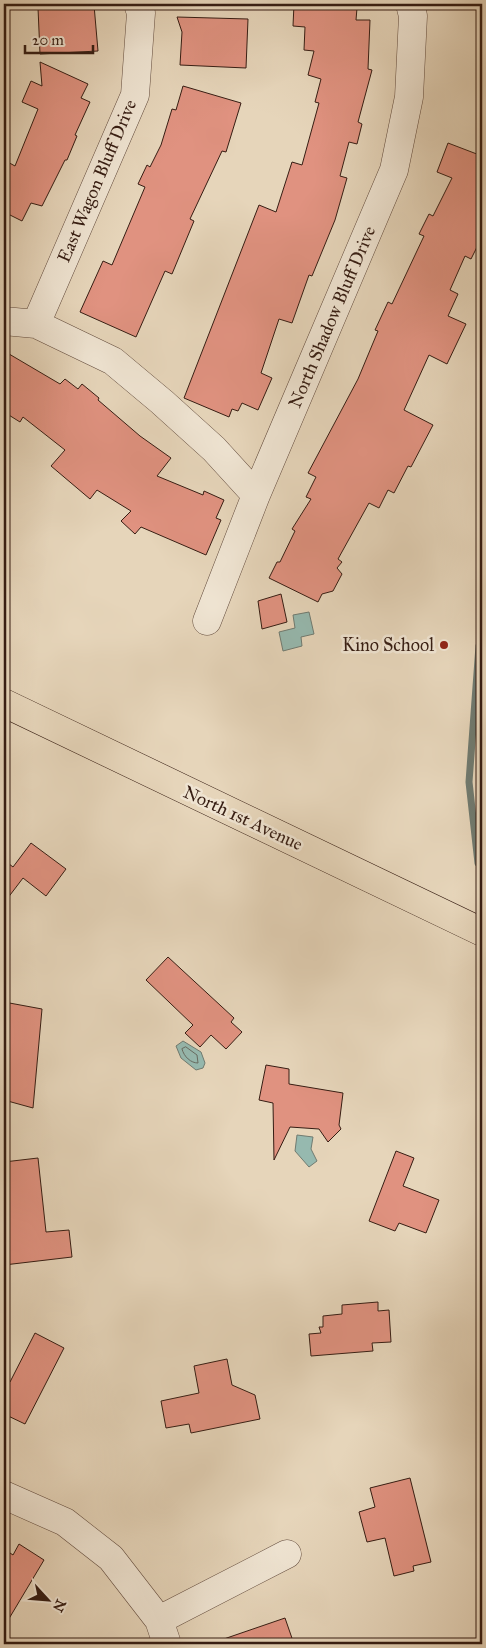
<svg xmlns="http://www.w3.org/2000/svg" width="486" height="1648" font-family="'IM FELL Great Primer',serif">
<rect width="100%" height="100%" fill="#e6d5ba"/>
<filter id="stains"><feTurbulence type="fractalNoise" baseFrequency=".004" numOctaves="4"/><feColorMatrix values="0 0 0 0 .2 0 0 0 0 .09 0 0 0 0 .02 0 0 0 .5 -.17"/></filter>
<radialGradient id="worn" r=".72"><stop offset=".6" stop-color="#630" stop-opacity="0"/><stop offset="1" stop-color="#630" stop-opacity=".3"/></radialGradient>
<path fill="#96b9af" stroke="#707b71" d="M 309,612 L 314,634 L 301,637 L 302,646 L 283,651 L 279,632 L 295,628 L 293,615 Z
M 183,1041 L 201,1052 L 205,1063 L 203,1068 L 196,1070 L 181,1058 L 176,1046 Z
M 297,1135 L 313,1137 L 311,1149 L 317,1161 L 309,1167 L 295,1151 Z"/>
<g fill="none" stroke-linecap="round" stroke-linejoin="round">
<path stroke="#666b61" stroke-width="1" d="M 186,1047 L 197,1055 L 198,1063 C 191,1063 184,1057 182,1049 Z"/>
<path stroke="#707b71" stroke-width="7" d="M 478,863 L 469,782 L 479,646 L 482,635
M 481,993 L 482,1006"/>
</g>
<path fill="#e09280" stroke="#361d13" d="M 294,4 L 346,4 L 345,8 L 357,8 L 356,20 L 370,20 L 368,69 L 372,70 L 358,122 L 362,124 L 357,144 L 349,142 L 340,176 L 347,178 L 335,220 L 312,276 L 309,275 L 292,323 L 279,319 L 261,373 L 272,378 L 258,410 L 242,403 L 238,411 L 232,409 L 229,417 L 184,398 L 259,205 L 276,212 L 292,162 L 302,165 L 319,103 L 315,102 L 321,79 L 308,75 L 314,51 L 304,50 L 305,27 L 293,26 Z
M 94,5 L 98,51 L 40,54 L 38,8 Z
M 177,17 L 248,19 L 246,68 L 180,65 L 182,32 Z
M 40,62 L 88,84 L 81,98 L 90,102 L 75,135 L 77,136 L 67,160 L 65,160 L 42,206 L 31,203 L 22,221 L 4,212 L 4,160 L 15,166 L 38,109 L 22,102 L 31,81 L 42,86 Z
M 183,86 L 241,103 L 226,152 L 222,151 L 190,219 L 194,221 L 172,274 L 165,271 L 136,337 L 80,312 L 103,261 L 112,265 L 145,187 L 138,184 L 147,165 L 150,167 L 161,145 L 172,109 L 176,110 Z
M 448,143 L 482,156 L 482,237 L 471,259 L 465,256 L 450,290 L 458,294 L 448,316 L 466,324 L 447,364 L 429,355 L 404,410 L 433,425 L 411,467 L 408,466 L 394,493 L 388,490 L 379,508 L 369,503 L 338,559 L 342,562 L 337,568 L 342,574 L 333,591 L 322,594 L 318,602 L 269,578 L 277,562 L 280,562 L 295,531 L 292,529 L 311,499 L 306,497 L 316,477 L 308,473 L 358,379 L 378,331 L 375,330 L 388,302 L 392,304 L 424,236 L 419,234 L 429,214 L 433,216 L 452,178 L 437,172 Z
M 4,351 L 60,384 L 65,379 L 78,389 L 82,384 L 99,398 L 98,400 L 140,436 L 171,458 L 157,476 L 203,495 L 204,491 L 224,500 L 216,518 L 221,520 L 206,555 L 141,527 L 135,534 L 121,521 L 131,511 L 97,490 L 90,499 L 51,466 L 65,450 L 23,417 L 20,422 L 4,412 Z
M 281,594 L 287,622 L 262,629 L 258,601 Z
M 31,843 L 66,869 L 46,896 L 23,878 L 4,903 L 4,860 L 13,867 Z
M 168,957 L 234,1018 L 231,1022 L 242,1032 L 226,1049 L 211,1035 L 200,1047 L 185,1033 L 193,1025 L 146,980 Z
M 4,1002 L 42,1009 L 33,1108 L 4,1100 Z
M 266,1065 L 289,1069 L 289,1084 L 343,1093 L 339,1125 L 341,1129 L 328,1142 L 319,1129 L 290,1127 L 274,1160 L 273,1103 L 259,1100 Z
M 396,1151 L 414,1158 L 403,1186 L 439,1200 L 426,1233 L 399,1223 L 395,1231 L 369,1221 Z
M 38,1158 L 46,1232 L 69,1230 L 72,1257 L 4,1265 L 4,1162 Z
M 378,1302 L 378,1311 L 389,1310 L 391,1342 L 372,1343 L 373,1351 L 311,1356 L 309,1334 L 321,1333 L 319,1327 L 323,1327 L 323,1316 L 342,1314 L 342,1305 Z
M 35,1333 L 64,1348 L 25,1424 L 4,1414 L 4,1379 L 10,1382 Z
M 227,1359 L 232,1385 L 255,1395 L 260,1419 L 191,1433 L 189,1424 L 166,1428 L 161,1401 L 199,1393 L 194,1366 Z
M 410,1478 L 431,1562 L 413,1566 L 414,1571 L 394,1576 L 385,1538 L 367,1542 L 359,1512 L 375,1507 L 370,1488 Z
M 19,1544 L 44,1560 L 4,1627 L 4,1549 L 13,1555 Z
M 285,1618 L 294,1644 L 219,1644 L 218,1641 Z"/>
<g fill="none" stroke-linecap="round" stroke-linejoin="round">
<g stroke="#624b3d" stroke-width="29">
<path id="minor" d="M 4,321 L 36,324 L 113,361 L 162,402 L 214,449 L 256,495
M 36,324 L 135,95 L 141,13 L 138,4
M 207,621 L 256,495 L 394,170 L 409,97 L 413,16 L 410,4
M 4,1495 L 65,1522 L 111,1558 L 159,1620 L 167,1644
M 159,1620 L 287,1554"/>
</g>
<g stroke="#361d13" stroke-width="29">
<path id="major" d="M 4,703 L 482,932"/>
</g>
<use href="#minor" stroke="#efe4d2" stroke-width="28"/>
<use href="#major" stroke="#e6d5ba" stroke-width="28"/>
</g>
<circle fill="#8f2418" stroke="#efe4d2" stroke-width="2" cx="444" cy="645" r="5"/>
<g text-anchor="middle" dominant-baseline="central" stroke-width="5" stroke-linejoin="round" paint-order="stroke">
<g font-size="18" fill="#361d13" stroke="#efe4d2">
<text transform="translate(97 181) rotate(-67)">East Wagon Bluff Drive</text>
<text transform="translate(332 317) rotate(-67)">North Shadow Bluff Drive</text>
<text transform="translate(243 818) rotate(25)">North 1st Avenue</text>
</g>
<g font-size="18" fill="#361d13" stroke="#efe4d2" text-anchor="end">
<text x="434" y="645">Kino School</text>
</g>
</g>
<rect width="486" height="1648" fill="none" stroke="#e6d5ba" stroke-width="20"/>
<rect x="5" y="5" width="476" height="1638" fill="none" stroke="#361d13" stroke-width="2.5"/>
<rect x="10" y="10" width="466" height="1628" fill="none" stroke="#361d13"/>
<g transform="translate(48 1600) rotate(116)" stroke="#efe4d2" stroke-width="4" paint-order="stroke">
<path d="M0-4L9 19L0 12L-9 19Z" fill="#361d13"/>
<text y="-8" font-size="14" font-weight="bold" text-anchor="middle" fill="#361d13">N</text>
</g>
<path d="M25 45v8h68v-8" fill="none" stroke="#361d13" stroke-width="2.5"/>
<text x="32" y="45" font-size="15" fill="#361d13" stroke="#efe4d2" stroke-width="4" paint-order="stroke">20 m</text>
<rect width="100%" height="100%" filter="url(#stains)"/>
<rect width="100%" height="100%" fill="url(#worn)"/>
</svg>
